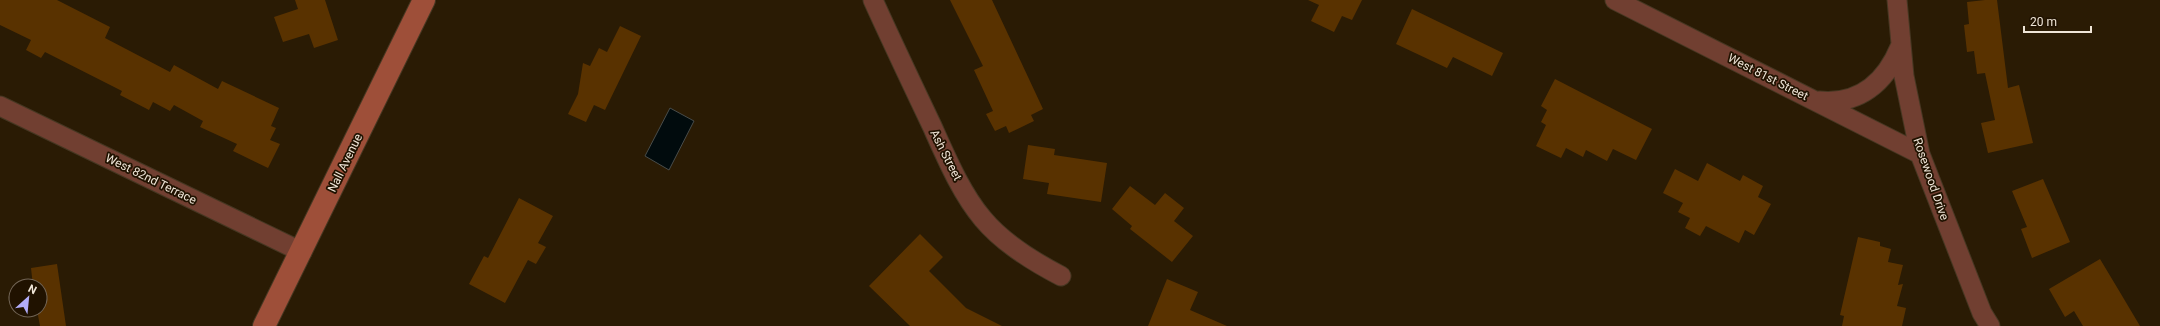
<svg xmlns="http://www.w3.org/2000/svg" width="2160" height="326" font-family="Roboto,sans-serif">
<rect width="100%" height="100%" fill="#2a1b04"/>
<path fill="#010b0d" stroke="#484c4a" d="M 670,108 L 694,121 L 669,170 L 645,156 Z"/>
<path fill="#593200" d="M 0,0 L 57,0 L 110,27 L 105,38 L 170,72 L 174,65 L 218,89 L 222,81 L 279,108 L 271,126 L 276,128 L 270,140 L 280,144 L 268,168 L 233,151 L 237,144 L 200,127 L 203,121 L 174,105 L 170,111 L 153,102 L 149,110 L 120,95 L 122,91 L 45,52 L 41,58 L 26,50 L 31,40 L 0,25 Z
M 295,0 L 325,0 L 338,40 L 314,48 L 309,34 L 283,42 L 274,17 L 298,9 Z
M 950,0 L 992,0 L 1043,109 L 1031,115 L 1034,121 L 1009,133 L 1006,126 L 995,131 L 986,114 L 993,111 L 974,70 L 983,66 Z
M 1308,0 L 1362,0 L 1352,20 L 1342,16 L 1334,32 L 1311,21 L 1319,5 Z
M 1985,0 L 1997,0 L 2008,88 L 2019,85 L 2033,143 L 1988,153 L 1981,123 L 1995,120 L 1985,73 L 1977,74 L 1974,51 L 1967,52 L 1964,25 L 1969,24 L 1967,2 Z
M 1412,9 L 1503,53 L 1492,76 L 1453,57 L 1447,68 L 1396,44 Z
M 620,26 L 641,36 L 605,110 L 594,105 L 586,122 L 568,114 L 578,94 L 583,63 L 590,66 L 599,48 L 607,52 Z
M 1555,79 L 1652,129 L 1636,160 L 1613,149 L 1607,161 L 1586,150 L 1583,157 L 1566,148 L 1561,158 L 1536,146 L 1546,125 L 1541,122 L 1547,110 L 1541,106 Z
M 1028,145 L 1055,149 L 1054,155 L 1107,163 L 1101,202 L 1047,194 L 1049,183 L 1023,179 Z
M 1707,163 L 1740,181 L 1743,175 L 1763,186 L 1758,197 L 1771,204 L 1754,235 L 1745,230 L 1739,243 L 1706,226 L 1700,236 L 1685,228 L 1690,218 L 1678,212 L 1683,203 L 1663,193 L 1675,169 L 1698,181 Z
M 2043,179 L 2070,242 L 2032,258 L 2021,229 L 2027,227 L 2012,191 Z
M 1130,186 L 1155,205 L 1165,193 L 1184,208 L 1174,221 L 1193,236 L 1172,262 L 1130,229 L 1132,226 L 1112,209 Z
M 519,198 L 553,216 L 538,243 L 546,247 L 536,264 L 528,260 L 505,303 L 469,284 L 484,256 L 488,258 Z
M 920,234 L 943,257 L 929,271 L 966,308 L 1002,326 L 910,326 L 869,286 Z
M 1858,237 L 1880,242 L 1880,246 L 1891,249 L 1888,262 L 1903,265 L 1898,285 L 1903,284 L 1897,306 L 1906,308 L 1902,326 L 1842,326 L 1844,316 L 1840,315 Z
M 2100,259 L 2121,294 L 2140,326 L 2083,326 L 2074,311 L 2065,317 L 2049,289 Z
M 57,264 L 66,326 L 40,326 L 37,310 L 40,310 L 40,286 L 33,286 L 31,268 Z
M 1167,279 L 1198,292 L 1190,310 L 1227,326 L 1148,326 Z"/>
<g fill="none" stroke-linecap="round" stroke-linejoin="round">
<g stroke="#463722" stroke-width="21">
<path id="minor" d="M 873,0 C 892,42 912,84 932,126 C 946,157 961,193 983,219 C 1003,243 1034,262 1061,276
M 1615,0 L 1920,154
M 1897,0 L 1904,76 L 1920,154 L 1982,313 L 1990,326
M 1819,101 C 1859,105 1885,83 1900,47
M 0,106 L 302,252"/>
</g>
<g stroke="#463722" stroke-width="24">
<path id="secondary" d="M 264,326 L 424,0"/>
</g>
<use href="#minor" stroke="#713f31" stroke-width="19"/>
<use href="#secondary" stroke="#9e4f39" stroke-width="22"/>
</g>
<g text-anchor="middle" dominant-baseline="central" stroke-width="3.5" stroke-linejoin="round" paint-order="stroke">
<g font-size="12" fill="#efe5d7" stroke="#201200">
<text transform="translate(1768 77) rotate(27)">West 81st Street</text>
<text transform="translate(946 155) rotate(63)">Ash Street</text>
<text transform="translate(345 163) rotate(-64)">Nall Avenue</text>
<text transform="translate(151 179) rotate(26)">West 82nd Terrace</text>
<text transform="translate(1931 179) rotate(71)">Rosewood Drive</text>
</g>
</g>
<g transform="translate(28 298) rotate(27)"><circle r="19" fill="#201200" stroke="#736656"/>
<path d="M0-3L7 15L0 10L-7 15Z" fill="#b2adf9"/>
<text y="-6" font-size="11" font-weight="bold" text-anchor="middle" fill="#efe5d7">N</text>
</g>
<path d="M2024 26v6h67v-6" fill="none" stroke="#efe5d7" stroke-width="2"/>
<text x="2030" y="26" font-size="12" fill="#efe5d7" stroke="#201200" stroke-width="3" paint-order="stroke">20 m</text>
</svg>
